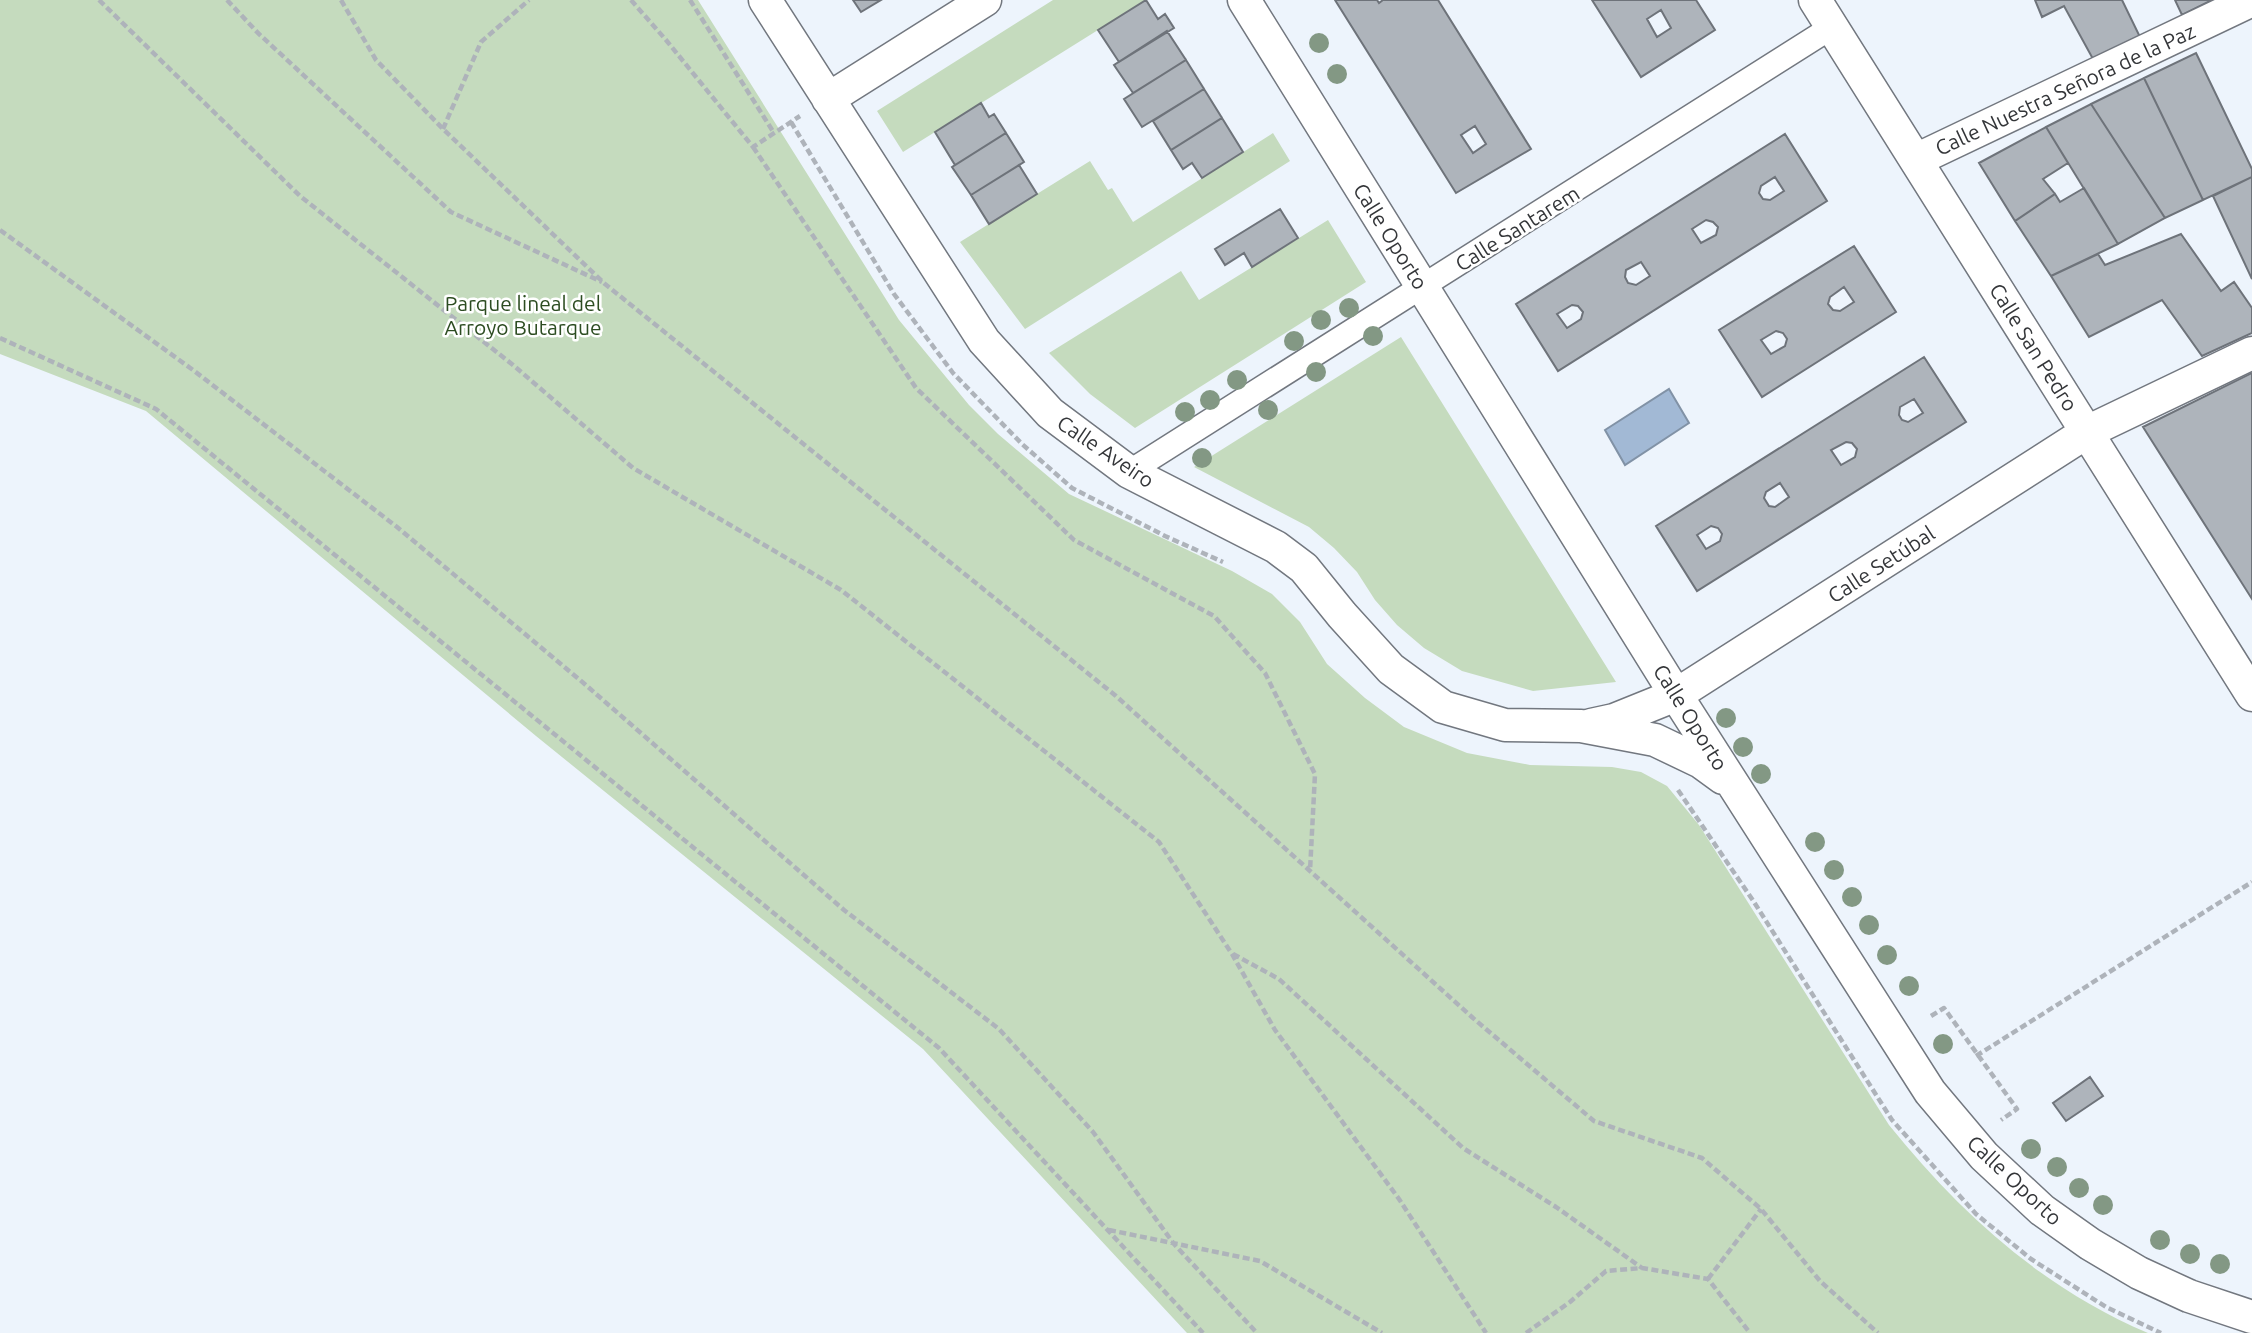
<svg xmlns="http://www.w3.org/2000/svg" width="2252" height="1333" font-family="Ubuntu,sans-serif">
<rect width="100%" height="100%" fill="#edf4fc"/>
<path fill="#c5dbbe" d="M 0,0 L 698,0 L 899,320 L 969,405 L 998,434 L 1069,494 L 1232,571 L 1272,594 L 1300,622 L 1327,664 L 1365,698 L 1404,727 L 1467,753 L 1530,765 L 1612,767 L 1641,772 L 1667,786 L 1699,825 L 1889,1125 C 1961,1214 2042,1288 2148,1333 L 1187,1333 L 923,1049 L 536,736 L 146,411 L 0,354 Z
M 1053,0 L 1146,0 L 903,152 L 877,111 Z
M 1273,133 L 1290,161 L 1025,329 L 960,242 L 1090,161 L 1108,190 L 1112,188 L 1133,222 Z
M 1328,220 L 1366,282 L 1135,428 L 1090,394 L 1049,353 L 1181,271 L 1199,300 Z
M 1401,337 L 1616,682 L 1533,691 L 1462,671 L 1424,648 L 1397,625 L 1375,600 L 1357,572 L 1334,548 L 1309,527 L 1194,467 Z"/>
<path fill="#a2b9d5" stroke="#8192a6" stroke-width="2" d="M 1669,389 L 1689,423 L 1625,465 L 1605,430 Z"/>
<path fill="#aeb4bb" stroke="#6e737a" stroke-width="2" fill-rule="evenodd" d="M 853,0 L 881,0 L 861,12 Z
M 1146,0 L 1158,19 L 1165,14 L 1174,28 L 1119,62 L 1098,30 Z
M 1335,0 L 1377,0 L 1379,3 L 1383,0 L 1438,0 L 1531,149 L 1456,193 ZM 1475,126 L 1486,144 L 1473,153 L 1461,135 Z
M 1592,0 L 1696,0 L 1715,30 L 1641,77 ZM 1661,10 L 1671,28 L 1657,37 L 1647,19 Z
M 2035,0 L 2122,0 L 2140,37 L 2093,59 L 2064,6 L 2042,17 Z
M 2175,0 L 2212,0 L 2182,15 Z
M 1167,31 L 1186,60 L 1133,93 L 1114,65 Z
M 2196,53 L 2252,169 L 2252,177 L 2203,200 L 2144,78 Z
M 1186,60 L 1204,89 L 1142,127 L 1124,99 Z
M 2144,78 L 2203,200 L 2165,218 L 2091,104 Z
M 1204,89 L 1222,118 L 1171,150 L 1153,121 Z
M 981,103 L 989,117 L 994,114 L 1006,133 L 955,165 L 935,132 Z
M 2091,104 L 2165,218 L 2118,244 L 2046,127 Z
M 1222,118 L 1243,152 L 1202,178 L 1192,163 L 1183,169 L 1171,150 Z
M 2046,127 L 2068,163 L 2043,179 L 2055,194 L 2015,221 L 1979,163 Z
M 1006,133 L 1024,162 L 971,195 L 952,167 Z
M 1785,134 L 1827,201 L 1558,371 L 1516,304 ZM 1775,177 L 1784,191 L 1770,200 L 1763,199 L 1759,193 L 1761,186 ZM 1706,220 L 1713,222 L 1718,227 L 1716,235 L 1701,243 L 1692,229 ZM 1641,262 L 1650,276 L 1636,285 L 1628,283 L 1625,277 L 1626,270 ZM 1572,305 L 1578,306 L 1583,312 L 1581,319 L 1567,328 L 1557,314 Z
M 1019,165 L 1037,194 L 989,224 L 971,195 Z
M 2252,177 L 2252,279 L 2213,196 Z
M 2084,188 L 2118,244 L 2051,276 L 2015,221 L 2055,194 L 2060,202 Z
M 1280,209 L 1298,238 L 1252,267 L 1244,253 L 1225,265 L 1215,249 Z
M 2181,234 L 2221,291 L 2234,282 L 2252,308 L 2252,333 L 2202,356 L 2162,300 L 2089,337 L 2051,276 L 2098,254 L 2105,265 Z
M 1854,246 L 1896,312 L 1762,397 L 1719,330 ZM 1844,287 L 1854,302 L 1840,311 L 1833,310 L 1828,304 L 1830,297 ZM 1776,331 L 1783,333 L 1787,339 L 1785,346 L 1771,354 L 1761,340 Z
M 1924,357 L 1966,422 L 1697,591 L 1656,526 ZM 1914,399 L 1923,413 L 1908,422 L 1902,420 L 1899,415 L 1900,407 ZM 1846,442 L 1852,443 L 1857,449 L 1855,457 L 1841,465 L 1831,450 ZM 1780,483 L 1789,497 L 1775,507 L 1769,506 L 1764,498 L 1766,492 ZM 1711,526 L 1718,528 L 1722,534 L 1720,541 L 1706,549 L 1697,535 Z
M 2252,373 L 2252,599 L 2143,427 Z
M 2090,1077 L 2103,1096 L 2066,1121 L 2053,1103 Z"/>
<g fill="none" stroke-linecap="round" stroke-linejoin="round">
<g stroke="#72777f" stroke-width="26">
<path id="pedestrian" d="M 1129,472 L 1832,27"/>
</g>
<g stroke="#72777f" stroke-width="35">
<path id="minor" d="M 765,0 L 984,341 L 1050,413 L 1129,472 L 1276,547 L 1304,568 L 1342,615 L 1391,669 L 1443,707 L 1505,725 L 1581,726 L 1655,740 L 1701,762 L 1723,778
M 1244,0 L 1676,695 L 1930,1092 L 1984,1156 L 2042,1210 L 2090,1244 L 2139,1273 L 2189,1296 L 2252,1317
M 1815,0 L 2252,695
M 828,99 L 985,0
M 1916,160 L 2252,0
M 1591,725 L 1614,720 L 1676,695 L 2087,432 L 2252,353"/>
</g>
<path stroke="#aeb3ba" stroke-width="4.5" stroke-dasharray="7 3.5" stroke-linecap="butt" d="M 99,0 L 300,196 L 513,365 L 633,468 L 841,590 L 1159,842 L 1232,954 L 1275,1030 L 1399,1199 L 1486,1333
M 227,0 L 258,33 L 451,212 L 602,282
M 341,0 L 376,60 L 443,129 L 605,284 L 1116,696 L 1473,1018 L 1594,1121 L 1702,1158 L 1761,1209 L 1820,1281 L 1878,1333
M 631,0 L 666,40 L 753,147 L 800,116
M 690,0 L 774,133
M 791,122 L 894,294 L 953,373 L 1022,444 L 1072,488 L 1165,536 L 1223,562
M 443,129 L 481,42 L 529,0
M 753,147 L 916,388 L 1074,540 L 1214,616 L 1265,673 L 1315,774 L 1310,871
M 0,230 L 193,370 L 397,527 L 580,680 L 844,910 L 999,1029 L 1093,1132 L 1174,1244 L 1257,1333
M 0,338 L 156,409 L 939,1048 L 1203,1333
M 1678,790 L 1754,902 L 1892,1120 L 1976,1214 L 2031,1259 L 2106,1307 L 2161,1333
M 1233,954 L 1279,979 L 1463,1148 L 1556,1207 L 1642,1268
M 1931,1016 L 1944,1008 L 2017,1109 L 2001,1120
M 1976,1056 L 2252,882
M 1109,1230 L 1260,1261 L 1382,1333
M 1708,1279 L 1761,1209
M 1526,1333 L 1570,1302 L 1606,1271 L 1642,1268 L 1708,1279 L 1750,1333"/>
<use href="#pedestrian" stroke="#fff" stroke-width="23"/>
<use href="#minor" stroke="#fff" stroke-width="32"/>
</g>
<g fill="#839884">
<circle cx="1319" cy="43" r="10"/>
<circle cx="1337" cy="74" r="10"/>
<circle cx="1349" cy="308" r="10"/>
<circle cx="1321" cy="320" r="10"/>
<circle cx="1373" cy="336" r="10"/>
<circle cx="1294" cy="341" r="10"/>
<circle cx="1316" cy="372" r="10"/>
<circle cx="1237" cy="380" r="10"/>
<circle cx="1210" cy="400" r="10"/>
<circle cx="1268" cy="410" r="10"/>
<circle cx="1185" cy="412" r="10"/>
<circle cx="1202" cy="458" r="10"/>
<circle cx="1726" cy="718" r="10"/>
<circle cx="1743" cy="747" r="10"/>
<circle cx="1761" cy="774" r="10"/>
<circle cx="1815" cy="842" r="10"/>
<circle cx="1834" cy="870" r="10"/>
<circle cx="1852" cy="897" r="10"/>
<circle cx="1869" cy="925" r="10"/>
<circle cx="1887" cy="955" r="10"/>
<circle cx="1909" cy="986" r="10"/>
<circle cx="1943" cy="1044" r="10"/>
<circle cx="2031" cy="1149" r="10"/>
<circle cx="2057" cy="1167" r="10"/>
<circle cx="2079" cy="1188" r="10"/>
<circle cx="2103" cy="1205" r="10"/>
<circle cx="2160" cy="1240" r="10"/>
<circle cx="2190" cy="1254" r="10"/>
<circle cx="2220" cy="1264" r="10"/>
</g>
<g text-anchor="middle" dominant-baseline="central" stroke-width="5" stroke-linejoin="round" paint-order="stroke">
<g font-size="21" fill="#343639" stroke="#fff">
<text transform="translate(2065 89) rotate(-25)">Calle Nuestra Señora de la Paz</text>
<text transform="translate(1517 228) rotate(-32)">Calle Santarem</text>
<text transform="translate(1391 236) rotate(58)">Calle Oporto</text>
<text transform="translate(2034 347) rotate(58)">Calle San Pedro</text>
<text transform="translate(1106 451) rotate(34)">Calle Aveiro</text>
<text transform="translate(1881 564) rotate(-33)">Calle Setúbal</text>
<text transform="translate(1691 717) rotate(58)">Calle Oporto</text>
<text transform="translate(2015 1180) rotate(43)">Calle Oporto</text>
</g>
<g font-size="21" fill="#2c4c21" stroke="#fff">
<text x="523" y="303">Parque lineal del<tspan x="523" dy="24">Arroyo Butarque</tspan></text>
</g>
</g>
</svg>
